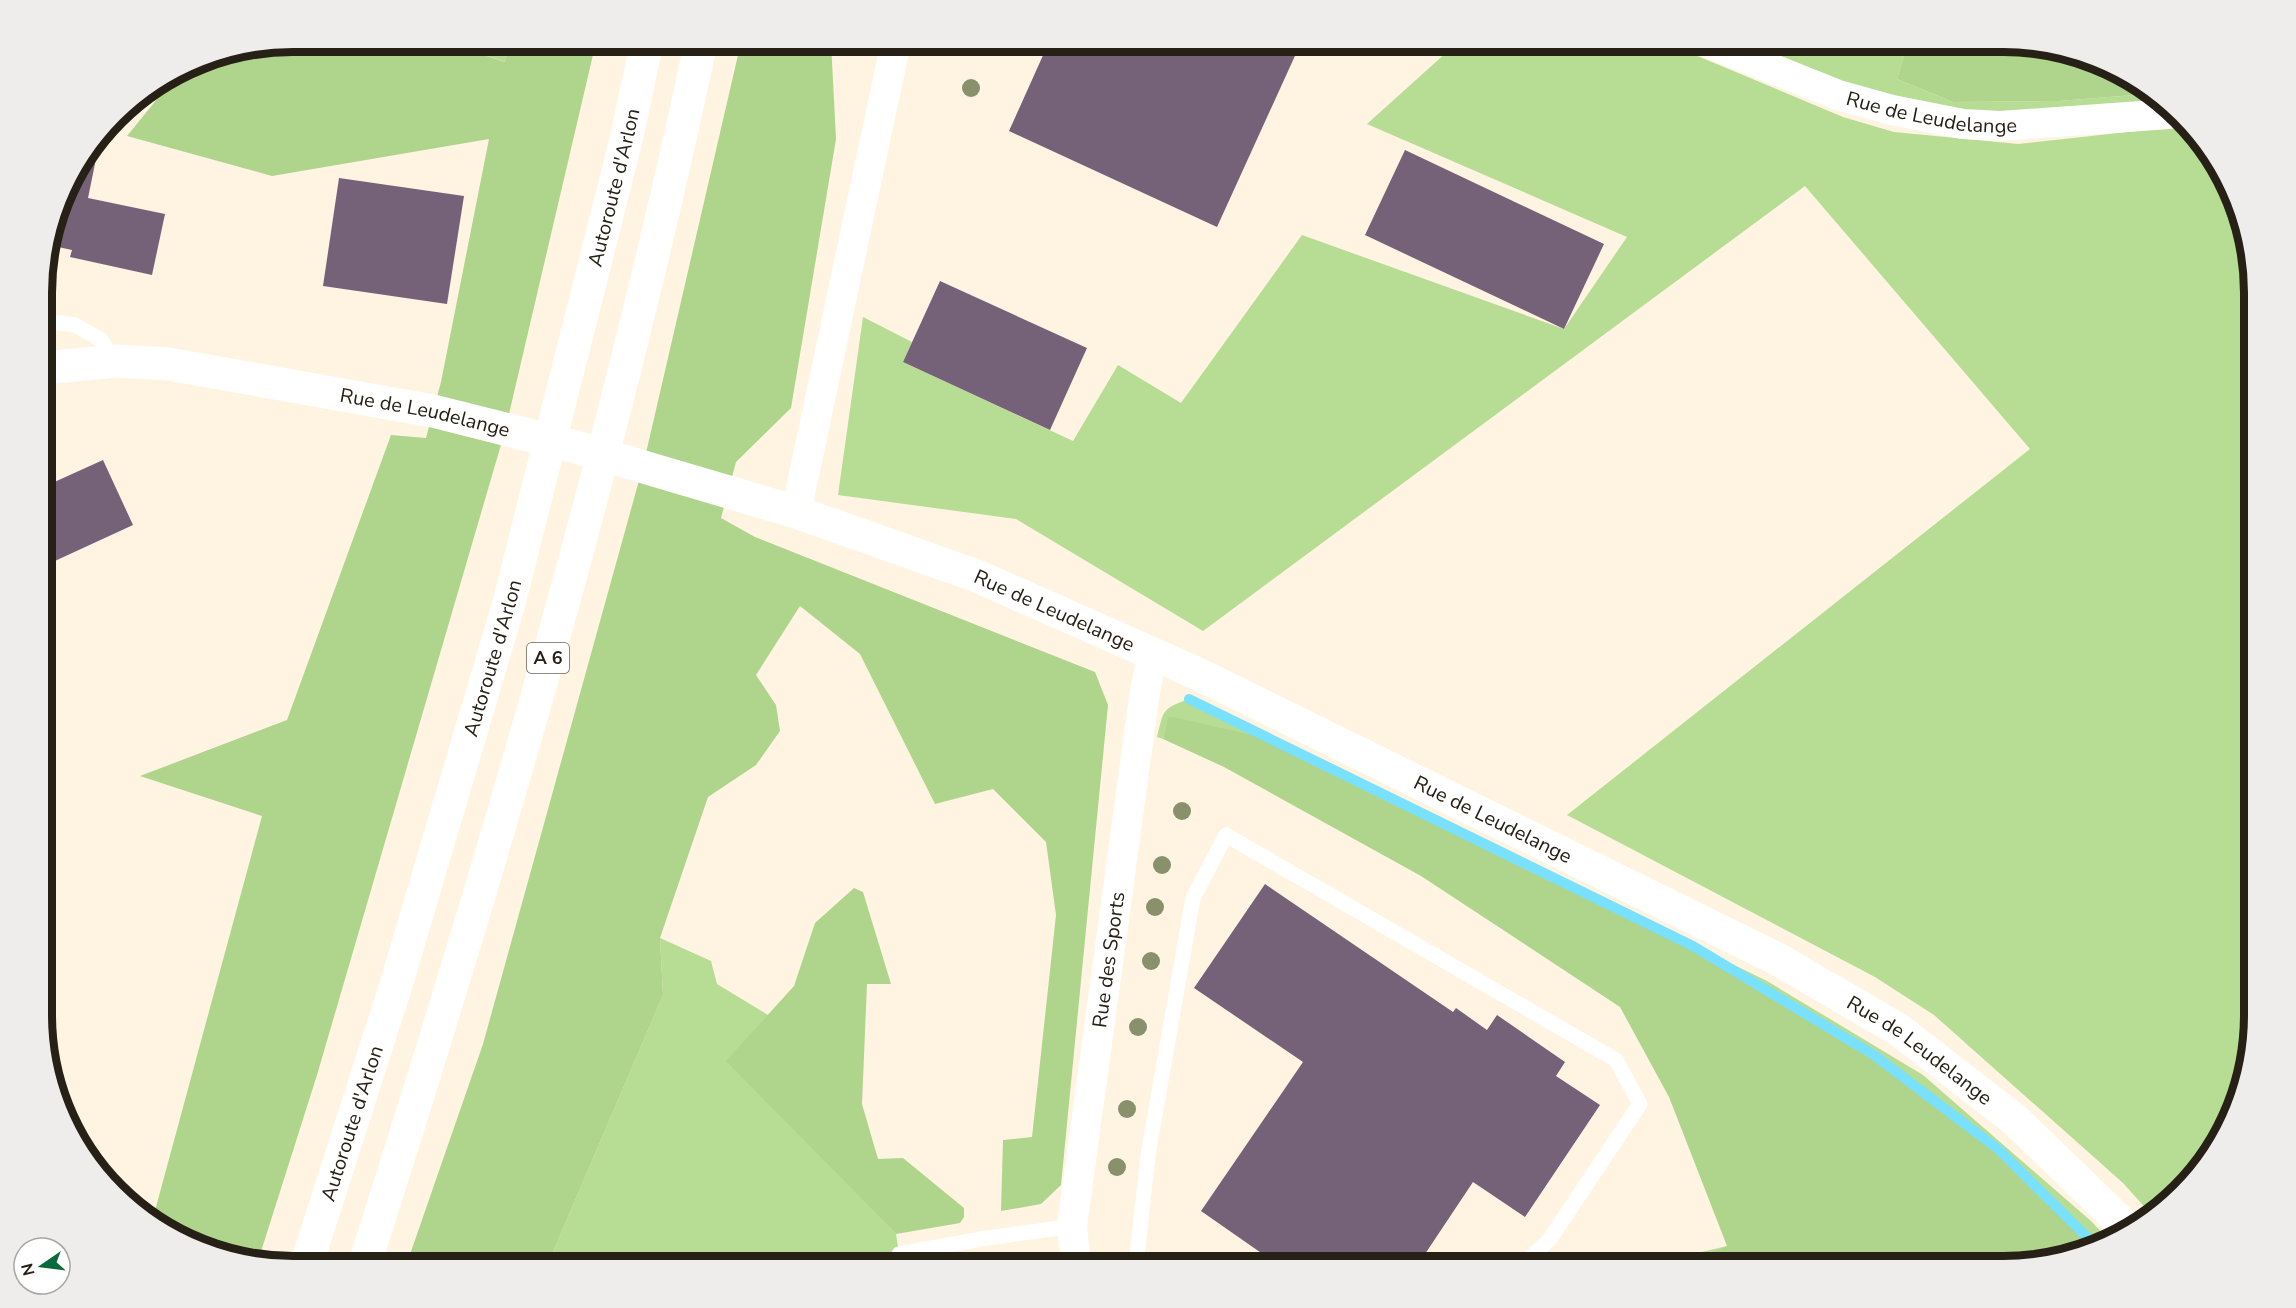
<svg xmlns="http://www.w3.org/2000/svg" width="2296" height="1308" font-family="'Nunito Sans',sans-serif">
<rect width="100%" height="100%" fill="#fff3e2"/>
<path fill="#b7dc93" d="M 444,42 L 512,42 L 506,62 Z
M 1458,42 L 1664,42 L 1843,117 L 1894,132 L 2018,144 L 2182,126 L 2204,146 L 2227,184 L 2241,213 L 2253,276 L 2253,1031 L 2221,1140 L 2151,1214 L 2123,1183 L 1934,1015 L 1875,977 L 1567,815 L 2030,449 L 1805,186 L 1203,631 L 1016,519 L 838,495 L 863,317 L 912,342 L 903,362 L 1073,441 L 1118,365 L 1181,403 L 1302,235 L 1564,329 L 1627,237 L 1367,124 Z
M 1741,42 L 1908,42 L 1897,79 L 1953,102 L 2059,101 L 2147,94 L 2155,101 L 1995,112 L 1946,110 L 1854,86 Z
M 1189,699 L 1767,981 L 1923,1075 L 2091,1221 L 2109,1240 L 2096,1246 L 1998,1149 L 1874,1055 L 1693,946 L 1170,716 L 1163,739 L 1157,737 C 1164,709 1162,709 1189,699 Z
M 660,938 L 711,961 L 717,984 L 768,1015 L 727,1061 L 896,1234 L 901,1266 L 547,1266 L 663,995 Z
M 1727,1246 L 1669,1266 L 1642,1266 Z"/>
<path fill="#afd48c" d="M 293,42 L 444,42 L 505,62 L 512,42 L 596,42 L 505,431 L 317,1075 L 258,1261 C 221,1257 180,1244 153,1218 L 262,816 L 140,776 L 287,720 L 391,435 L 426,438 L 441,382 L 489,139 L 272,176 L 127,136 L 179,72 L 197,61 Z
M 741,42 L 831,42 L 836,139 L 791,408 L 736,462 L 721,518 L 755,537 L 1095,672 L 1108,705 L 1061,1185 L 1041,1204 L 1001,1211 L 1003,1140 L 1032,1137 L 1056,915 L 1046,842 L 993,789 L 935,804 L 860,654 L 800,606 L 756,675 L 776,705 L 780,731 L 756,765 L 708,797 L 660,938 L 663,995 L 547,1266 L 406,1266 L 483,1044 L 643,466 Z
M 1908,42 C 1982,42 2060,37 2127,75 C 2134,79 2141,88 2147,94 L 2059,101 L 1953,102 L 1897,79 Z
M 1169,716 L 1268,739 L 1693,946 L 1874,1055 L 1998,1149 L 2096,1246 L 2083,1253 L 2019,1265 L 1669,1266 L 1727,1246 L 1669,1097 L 1620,1007 L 1421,876 L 1224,767 L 1163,739 Z
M 854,888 L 863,892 L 891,984 L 867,984 L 862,1104 L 878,1159 L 903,1158 L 964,1208 L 964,1217 L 960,1223 L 896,1234 L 726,1061 L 794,986 L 815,923 Z"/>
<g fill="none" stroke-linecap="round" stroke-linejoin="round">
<path stroke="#79e1fe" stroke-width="10" d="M 1189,699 L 1693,946 L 1874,1055 L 1998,1149 L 2096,1246"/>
</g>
<path fill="#756279" d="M 1049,42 L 1287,42 L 1299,47 L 1217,227 L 1009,131 Z
M 1405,150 L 1604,244 L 1564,329 L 1365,235 Z
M 91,152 L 97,154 L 88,198 L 165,214 L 152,275 L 70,257 L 72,250 L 49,245 L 68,182 Z
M 339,178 L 464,196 L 447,304 L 323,286 Z
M 940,281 L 1087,348 L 1050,430 L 903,362 Z
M 103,460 L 133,525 L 44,566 L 44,500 L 55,495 L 50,484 Z
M 1265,884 L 1453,1012 L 1456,1008 L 1487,1030 L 1497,1015 L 1565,1062 L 1556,1076 L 1600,1105 L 1525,1217 L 1473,1182 L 1417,1266 L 1261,1266 L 1267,1257 L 1201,1211 L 1303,1062 L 1194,988 Z"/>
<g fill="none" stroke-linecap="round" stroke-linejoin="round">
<path stroke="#fff" stroke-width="15" d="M 44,321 L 75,325 L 101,340 L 115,361
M 899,1254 L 981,1239 L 1072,1226
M 1136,1266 L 1148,1155 L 1193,898 L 1226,835 L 1616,1060 L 1640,1104 L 1550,1239 L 1522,1266"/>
<g stroke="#fff" stroke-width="30">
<path id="s1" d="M 1706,42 L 1838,95 L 1892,110 L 1963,124 L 2000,126 L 2169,114"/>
<path d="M 796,512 L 896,42"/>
<path id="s2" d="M 1076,1266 L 1072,1226 L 1145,691 L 1153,653"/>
</g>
<path stroke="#fff" stroke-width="33" id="s3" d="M 44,368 L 115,361 L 168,364 L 433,411 L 576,447 L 796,512 L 977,576 L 1196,673 L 1779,960 L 1899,1030 L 2015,1120 L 2129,1230"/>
<g stroke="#fff" stroke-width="33">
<path id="s4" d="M 306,1266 L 396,985 L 509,603 L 626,140 L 647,42"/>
<path d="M 364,1266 C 493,863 613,456 701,42"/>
</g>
</g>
<g fill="#89916c">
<circle cx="971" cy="88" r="9"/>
<circle cx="1182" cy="811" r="9"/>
<circle cx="1162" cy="865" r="9"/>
<circle cx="1155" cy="907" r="9"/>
<circle cx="1151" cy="961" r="9"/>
<circle cx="1138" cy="1027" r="9"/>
<circle cx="1127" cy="1109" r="9"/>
<circle cx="1117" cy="1167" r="9"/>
</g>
<g text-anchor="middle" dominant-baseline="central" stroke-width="6" stroke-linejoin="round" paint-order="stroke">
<rect fill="#fff" stroke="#68635c" stroke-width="1.5" x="527" y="643" width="42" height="30" rx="4.5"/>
<g font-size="18" font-weight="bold" fill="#272016">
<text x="548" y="658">A 6</text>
</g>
<g font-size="20" fill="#272016" stroke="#fff">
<text stroke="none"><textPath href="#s1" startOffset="238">Rue de Leudelange</textPath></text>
<text stroke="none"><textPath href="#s4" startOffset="1122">Autoroute d'Arlon</textPath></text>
<text stroke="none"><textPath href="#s3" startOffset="386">Rue de Leudelange</textPath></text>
<text stroke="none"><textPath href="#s3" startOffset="1047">Rue de Leudelange</textPath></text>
<text stroke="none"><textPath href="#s4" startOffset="636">Autoroute d'Arlon</textPath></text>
<text stroke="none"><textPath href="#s3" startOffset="1533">Rue de Leudelange</textPath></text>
<text stroke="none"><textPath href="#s2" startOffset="309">Rue des Sports</textPath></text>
<text stroke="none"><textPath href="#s3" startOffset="2019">Rue de Leudelange</textPath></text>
<text stroke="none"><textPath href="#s4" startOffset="150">Autoroute d'Arlon</textPath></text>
</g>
</g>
<path d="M0 0H2296V1308H0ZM293 52H2003A241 241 0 0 1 2244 293V1015A241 241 0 0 1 2003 1256H293A241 241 0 0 1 52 1015V293A241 241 0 0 1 293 52Z" fill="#eeedec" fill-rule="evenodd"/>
<path fill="none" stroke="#272016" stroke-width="8" d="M293 52H2003A241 241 0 0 1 2244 293V1015A241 241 0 0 1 2003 1256H293A241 241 0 0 1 52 1015V293A241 241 0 0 1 293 52Z"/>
<g transform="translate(42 1266) rotate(256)"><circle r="28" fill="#ffffff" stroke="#a9a6a2" stroke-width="1.5"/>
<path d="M0-4.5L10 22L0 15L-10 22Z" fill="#0a693d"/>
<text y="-9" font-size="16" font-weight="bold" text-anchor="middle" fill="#272016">N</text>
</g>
</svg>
